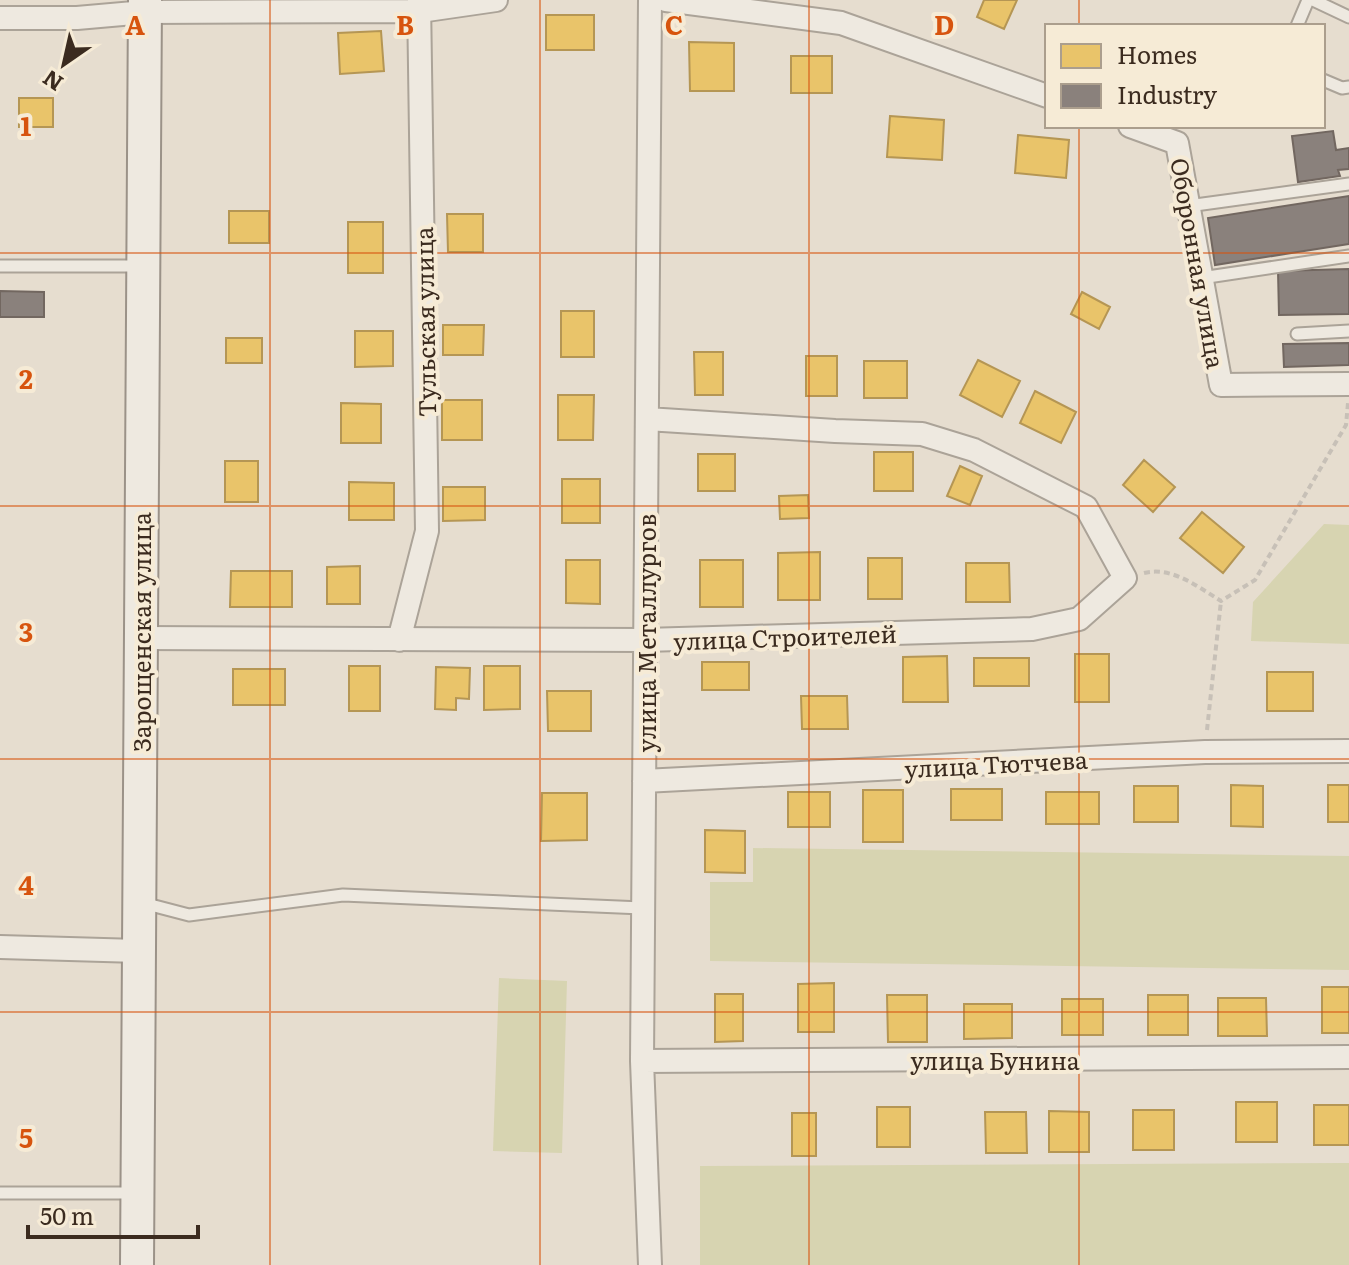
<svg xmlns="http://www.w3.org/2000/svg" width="1349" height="1265" font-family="Literata,serif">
<rect width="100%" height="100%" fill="#e6ddcf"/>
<path fill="#d7d4b1" d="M 1324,524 L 1349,525 L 1349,644 L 1251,641 L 1253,602 Z
M 753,848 L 1349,856 L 1349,970 L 710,961 L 710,882 L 753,882 Z
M 499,978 L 567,981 L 562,1153 L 493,1151 Z
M 1349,1163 L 1349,1265 L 700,1265 L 700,1166 Z"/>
<path fill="#e9c46a" stroke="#b59654" stroke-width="2" d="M 984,0 L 1017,0 L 1004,29 L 977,17 Z
M 546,15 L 594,15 L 594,50 L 546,50 Z
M 381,31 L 384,71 L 340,74 L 338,33 Z
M 689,42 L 734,43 L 734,91 L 690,91 Z
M 791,56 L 832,56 L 832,93 L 791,93 Z
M 19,98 L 53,98 L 53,127 L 19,127 Z
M 890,116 L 944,120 L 942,160 L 887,157 Z
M 1018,135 L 1069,140 L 1066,178 L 1015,173 Z
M 229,211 L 269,211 L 269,243 L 229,243 Z
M 447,214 L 483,214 L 483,252 L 448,252 Z
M 348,222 L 383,222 L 383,273 L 348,273 Z
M 1082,292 L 1110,307 L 1099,329 L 1071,314 Z
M 561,311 L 594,311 L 594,357 L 561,357 Z
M 443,325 L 484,325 L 483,355 L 443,355 Z
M 355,331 L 393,331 L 393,366 L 355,367 Z
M 226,338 L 262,338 L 262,363 L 226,363 Z
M 694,352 L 723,352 L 723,395 L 695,395 Z
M 806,356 L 837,356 L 837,396 L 806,396 Z
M 978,360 L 1020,381 L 1002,417 L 960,395 Z
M 864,361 L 907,361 L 907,398 L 864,398 Z
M 1035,391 L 1076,412 L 1061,443 L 1020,423 Z
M 558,395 L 594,395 L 593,440 L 558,440 Z
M 442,400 L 482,400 L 482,440 L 442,440 Z
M 341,403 L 381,404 L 381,443 L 341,443 Z
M 874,452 L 913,452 L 913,491 L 874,491 Z
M 698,454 L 735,454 L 735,491 L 698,491 Z
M 1144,460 L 1175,487 L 1153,512 L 1123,485 Z
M 225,461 L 258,461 L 258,502 L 225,502 Z
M 960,466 L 982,476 L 970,505 L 947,496 Z
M 562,479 L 600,479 L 600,523 L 562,523 Z
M 349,482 L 394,483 L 394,520 L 349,520 Z
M 443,487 L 485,487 L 485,520 L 443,521 Z
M 808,495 L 809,518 L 780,519 L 779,496 Z
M 1202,512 L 1244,547 L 1223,573 L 1180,538 Z
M 820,552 L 820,600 L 778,600 L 778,553 Z
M 868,558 L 902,558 L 902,599 L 868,599 Z
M 566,560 L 600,560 L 600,604 L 566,603 Z
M 700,560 L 743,560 L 743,607 L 700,607 Z
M 966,563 L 1009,563 L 1010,602 L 966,602 Z
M 360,566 L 360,604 L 327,604 L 327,567 Z
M 231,571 L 292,571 L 292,607 L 230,607 Z
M 1075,654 L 1109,654 L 1109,702 L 1075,702 Z
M 947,656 L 948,702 L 903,702 L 903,657 Z
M 974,658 L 1029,658 L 1029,686 L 974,686 Z
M 702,662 L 749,662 L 749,690 L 702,690 Z
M 349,666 L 380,666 L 380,711 L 349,711 Z
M 484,666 L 520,666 L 520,709 L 484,710 Z
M 436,667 L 470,668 L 469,699 L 456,698 L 456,710 L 435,709 Z
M 233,669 L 285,669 L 285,705 L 233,705 Z
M 1267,672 L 1313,672 L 1313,711 L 1267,711 Z
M 547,691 L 591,691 L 591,731 L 548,731 Z
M 801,696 L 847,696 L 848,729 L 802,729 Z
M 1231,785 L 1263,786 L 1263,827 L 1231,826 Z
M 1328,785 L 1349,785 L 1349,822 L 1328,822 Z
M 1134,786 L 1178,786 L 1178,822 L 1134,822 Z
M 951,789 L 1002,789 L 1002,820 L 951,820 Z
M 863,790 L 903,790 L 903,842 L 863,842 Z
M 788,792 L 830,792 L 830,827 L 788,827 Z
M 1046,792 L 1099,792 L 1099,824 L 1046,824 Z
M 542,793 L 587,793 L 587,840 L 541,841 Z
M 705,830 L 745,831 L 745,873 L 705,872 Z
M 834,983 L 834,1032 L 798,1032 L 798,984 Z
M 1322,987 L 1349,987 L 1349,1033 L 1322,1033 Z
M 715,994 L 743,994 L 743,1041 L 715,1042 Z
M 887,995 L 927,995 L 927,1042 L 888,1042 Z
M 1148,995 L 1188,995 L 1188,1035 L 1148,1035 Z
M 1218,998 L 1266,998 L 1267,1036 L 1218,1036 Z
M 1062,999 L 1103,999 L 1103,1035 L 1062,1035 Z
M 964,1004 L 1012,1004 L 1012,1038 L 964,1039 Z
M 1236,1102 L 1277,1102 L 1277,1142 L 1236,1142 Z
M 1314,1105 L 1349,1105 L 1349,1145 L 1314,1145 Z
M 877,1107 L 910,1107 L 910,1147 L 877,1147 Z
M 1133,1110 L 1174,1110 L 1174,1150 L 1133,1150 Z
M 1049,1111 L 1089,1112 L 1089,1152 L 1049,1152 Z
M 985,1112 L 1026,1112 L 1027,1153 L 986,1153 Z
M 792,1113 L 816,1113 L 816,1156 L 792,1156 Z"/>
<path fill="#8a817c" stroke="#726760" stroke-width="2" d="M 1333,131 L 1336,150 L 1349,148 L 1349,169 L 1338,170 L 1340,176 L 1298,182 L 1292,136 Z
M 1349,196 L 1349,244 L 1215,265 L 1208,218 Z
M 1349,269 L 1349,314 L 1279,315 L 1278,271 Z
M 0,291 L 44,292 L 44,317 L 0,317 Z
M 1349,343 L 1349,365 L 1284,367 L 1283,344 Z"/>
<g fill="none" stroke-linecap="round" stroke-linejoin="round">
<g stroke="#aba398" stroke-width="15">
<path id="lane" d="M 1313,0 L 1349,17
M 1297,26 L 1308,0
M 1323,80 L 1342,88 L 1349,87
M 1188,206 L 1349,184
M 0,266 L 142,266
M 1201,278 L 1349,256
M 1297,334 L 1349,331
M 143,903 L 189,915 L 343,895 L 642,908
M 0,1193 L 136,1193"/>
</g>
<g stroke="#aba398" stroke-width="26">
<path id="street" d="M 650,0 L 642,1061 L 650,1265
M 666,0 L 841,23 L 1047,96
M 0,18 L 77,18 L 145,12 L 420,11 L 496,0
M 1130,126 L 1177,143 L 1221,385 L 1349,384
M 140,638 L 645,640 L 1032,629 L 1079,619 L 1125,578 L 1086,507 L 974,450 L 922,434 L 835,431 L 647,419
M 399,640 L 427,531 L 419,0
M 644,781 L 1205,752 L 1349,751
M 0,947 L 138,951
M 642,1061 L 1349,1057"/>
</g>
<g stroke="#9b9288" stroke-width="36">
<path id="secondary" d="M 137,1265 L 145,0"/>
</g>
<path stroke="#c7c0b7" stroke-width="4" stroke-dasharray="6 4" stroke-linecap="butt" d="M 1144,573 C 1172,566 1198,587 1221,601 L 1255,580 L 1346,425 L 1348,403
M 1207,730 L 1221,601"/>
<use href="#lane" stroke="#eee9e0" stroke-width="11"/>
<use href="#street" stroke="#eee9e0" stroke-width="22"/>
<use href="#secondary" stroke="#eee9e0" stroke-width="32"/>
</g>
<path fill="none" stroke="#d7540e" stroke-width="2" stroke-opacity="0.55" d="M 270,0 L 270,1265M 540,0 L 540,1265M 809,0 L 809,1265M 1079,0 L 1079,26M 1079,126 L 1079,1265M 0,253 L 1349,253M 0,506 L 1349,506M 0,759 L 1349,759M 0,1012 L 1349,1012"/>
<g text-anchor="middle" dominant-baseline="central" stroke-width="8" stroke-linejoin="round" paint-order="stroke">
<g font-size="24" fill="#3b2b1f" stroke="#f6ebd6">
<text transform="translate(1199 263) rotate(80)">Оборонная улица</text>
<text transform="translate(424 322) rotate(-91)">Тульская улица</text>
<text transform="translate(140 632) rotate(-90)">Зарощенская улица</text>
<text transform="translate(645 633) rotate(-90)">улица Металлургов</text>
<text transform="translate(785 636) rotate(-2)">улица Строителей</text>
<text transform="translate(996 763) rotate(-3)">улица Тютчева</text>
<text x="995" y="1059">улица Бунина</text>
</g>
</g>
<g font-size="26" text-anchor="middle" font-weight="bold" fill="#d7540e" stroke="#f6ebd6" stroke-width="8" stroke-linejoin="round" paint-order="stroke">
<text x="135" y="35">A</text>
<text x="405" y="35">B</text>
<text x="674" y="35">C</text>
<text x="944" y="35">D</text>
<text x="26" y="136">1</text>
<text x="26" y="389">2</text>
<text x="26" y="642">3</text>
<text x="26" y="895">4</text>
<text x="26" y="1148">5</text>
</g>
<rect x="1045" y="24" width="280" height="104" fill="#f6ebd6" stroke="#ab9e8d" stroke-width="2"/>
<rect x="1061" y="44" width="40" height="24" fill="#e9c46a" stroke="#ab9e8d" stroke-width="2"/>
<text x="1117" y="64" font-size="24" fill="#3b2b1f">Homes</text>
<rect x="1061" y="84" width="40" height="24" fill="#8a817c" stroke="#ab9e8d" stroke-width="2"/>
<text x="1117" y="104" font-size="24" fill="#3b2b1f">Industry</text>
<g transform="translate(64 64) rotate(214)" stroke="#f6ebd6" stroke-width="6" paint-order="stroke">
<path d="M0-6L14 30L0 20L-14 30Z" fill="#3b2b1f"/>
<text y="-12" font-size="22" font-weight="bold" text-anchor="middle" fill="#3b2b1f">N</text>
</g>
<path d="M28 1225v12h170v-12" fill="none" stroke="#3b2b1f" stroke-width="4"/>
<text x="40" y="1225" font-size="24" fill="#3b2b1f" stroke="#f6ebd6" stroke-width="6" paint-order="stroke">50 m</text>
</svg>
